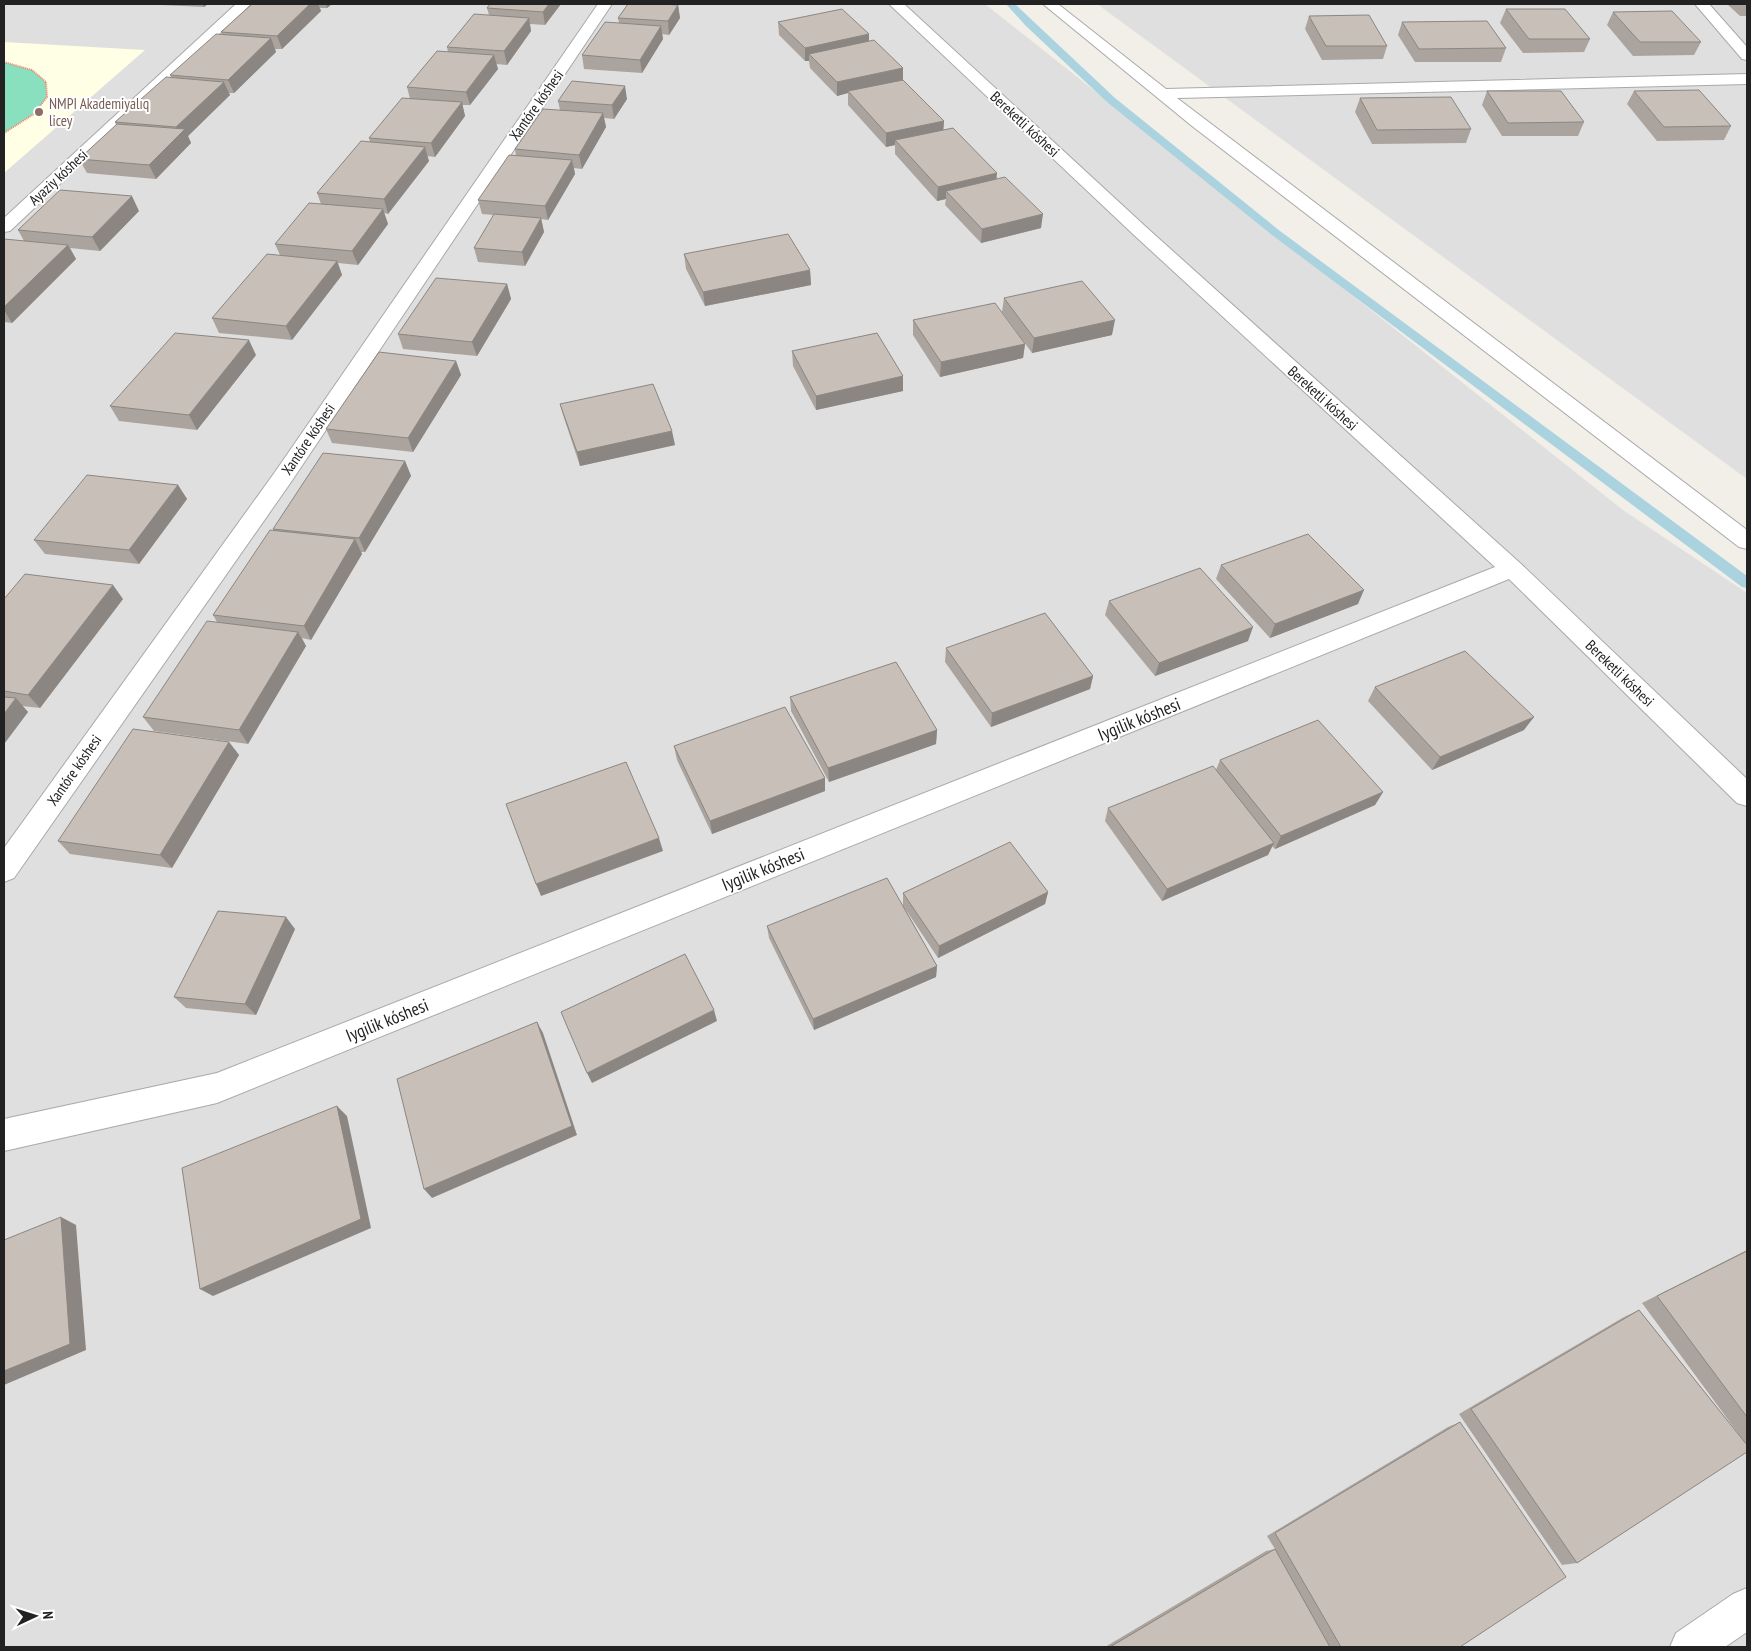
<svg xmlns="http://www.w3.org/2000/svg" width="1751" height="1651" font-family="'PT Sans Narrow',sans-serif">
<rect width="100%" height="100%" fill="#f2efe9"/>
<path fill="#e0dfdf" d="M 4,4 L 985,4 L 1623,510 L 1747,593 L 1747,1647 L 4,1647 Z
M 1097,4 L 1747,4 L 1747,479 Z"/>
<path fill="#ffffe5" d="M 4,42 L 145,50 L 4,173 Z"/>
<path fill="#88e0be" d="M 4,62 L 32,70 L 46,82 L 47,97 L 34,114 L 4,133 Z"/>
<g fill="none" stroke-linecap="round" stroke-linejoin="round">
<path fill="#aad3df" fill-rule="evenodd" d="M 1006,4 L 1015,4 L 1115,98 L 1280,231 L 1747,576 L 1747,588 L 1742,587 L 1272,235 L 1107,102 L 1026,26 Z"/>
<g stroke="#a9a9a9" stroke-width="2">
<path id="minor" d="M 236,4 L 251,4 L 10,231 L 4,232 L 4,218 Z
M 598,4 L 612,4 L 291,482 L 14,878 L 4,882 L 4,848 L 275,472 Z
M 889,4 L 904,4 L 1146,227 L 1520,563 L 1747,779 L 1747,806 L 1737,803 L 1509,579 L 217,1103 L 4,1151 L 4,1119 L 217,1073 L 1495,567 L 1134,235 Z
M 1043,4 L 1058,4 L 1166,89 L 1747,74 L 1747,84 L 1177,98 L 1747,530 L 1747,549 L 1739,547 L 1192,126 Z
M 1695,4 L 1709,4 L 1747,47 L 1747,60 L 1742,59 Z
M 1747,1588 L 1747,1632 L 1725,1647 L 1670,1647 L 1676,1633 L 1733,1594 Z"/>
</g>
<path stroke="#fa8072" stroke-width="2" stroke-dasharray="1 1" stroke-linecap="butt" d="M 4,62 L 32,70 L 46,82 L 47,97 L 34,114 L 4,133"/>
<use href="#minor" fill="#fff" fill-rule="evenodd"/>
</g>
<path fill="#aba49e" d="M 139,4 L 208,4 L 204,7 Z
M 252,4 L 332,4 L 327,8 L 320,8 L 321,11 L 282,49 L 275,49 L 276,52 L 234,93 L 229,93 L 230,95 L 188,136 L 191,143 L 156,179 L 87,173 L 79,159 L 116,125 L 115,122 L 171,77 L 170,75 L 222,34 L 221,32 Z
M 561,4 L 545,25 L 530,24 L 531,31 L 507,65 L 496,64 L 498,69 L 470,105 L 462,105 L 465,116 L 435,157 L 427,156 L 429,161 L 388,214 L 384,213 L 388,224 L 358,265 L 338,263 L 342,275 L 292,340 L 219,333 L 212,318 L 280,255 L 275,244 L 321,204 L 317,193 L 370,142 L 369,138 L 410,99 L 407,87 L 448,52 L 447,47 L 489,15 L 487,8 Z
M 1727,4 L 1747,4 L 1747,16 L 1740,16 Z
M 678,5 L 680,18 L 669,35 L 662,34 L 663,39 L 642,73 L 584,69 L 582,55 L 619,23 L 618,18 Z
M 1506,9 L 1590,39 L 1584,52 L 1523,53 L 1500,23 Z
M 1613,12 L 1701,42 L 1694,55 L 1633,56 L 1607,25 Z
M 1309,16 L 1387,46 L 1383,59 L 1322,60 L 1305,29 Z
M 778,22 L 869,41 L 903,68 L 903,80 L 944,121 L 943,130 L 996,179 L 1041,228 L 981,243 L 945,205 L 946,199 L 937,201 L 895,154 L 895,145 L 886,147 L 848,105 L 848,93 L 837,96 L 810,68 L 809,61 L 805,61 L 779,35 Z
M 1402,22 L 1506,48 L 1501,62 L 1415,62 L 1398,35 Z
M 1487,91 L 1584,122 L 1578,136 L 1502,136 L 1482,105 Z
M 1634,91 L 1731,126 L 1724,140 L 1657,141 L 1627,104 Z
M 1360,98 L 1471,129 L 1466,143 L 1372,144 L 1355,112 Z
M 627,99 L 614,119 L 604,118 L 606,127 L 582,169 L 574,168 L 575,174 L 548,220 L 541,219 L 544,232 L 525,266 L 478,262 L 474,248 L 494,215 L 482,214 L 478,200 L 516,156 L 515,149 L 560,110 L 558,101 Z
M 139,211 L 100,251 L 70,248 L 76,259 L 12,323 L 4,322 L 4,239 L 24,241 L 18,230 Z
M 684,254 L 810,270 L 811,285 L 705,306 L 686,269 Z
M 507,284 L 511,299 L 477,356 L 403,349 L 398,334 Z
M 1004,298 L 1112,335 L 1032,353 L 1002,312 Z
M 913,320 L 1025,344 L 1023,358 L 940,377 L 913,335 Z
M 792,351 L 903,391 L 816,410 L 793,366 Z
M 256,355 L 197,430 L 119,421 L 110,406 Z
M 456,361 L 461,375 L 413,452 L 332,443 L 326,429 Z
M 560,404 L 675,445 L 580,466 L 564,418 Z
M 405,461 L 411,476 L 365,552 L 361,552 L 362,554 L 311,640 L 302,638 L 306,646 L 248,744 L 154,731 L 143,717 L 217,622 L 213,615 L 274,530 L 273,529 Z
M 178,485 L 187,499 L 139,564 L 45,554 L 34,540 Z
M 1221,565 L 1358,604 L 1270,638 L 1216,579 Z
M 4,599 L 123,599 L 40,708 L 22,706 L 28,712 L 4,744 Z
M 1109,601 L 1248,641 L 1155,676 L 1105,615 Z
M 946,648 L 1093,676 L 1090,689 L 991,727 L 945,662 Z
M 1375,687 L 1524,730 L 1432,770 L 1368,701 Z
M 790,697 L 937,730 L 936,744 L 829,782 L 791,711 Z
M 229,742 L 239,755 L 172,868 L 70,854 L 58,841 Z
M 674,746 L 825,791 L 712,834 L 677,760 Z
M 1220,760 L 1383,792 L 1375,805 L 1275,849 L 1272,846 L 1268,855 L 1162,901 L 1105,821 L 1108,808 L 1216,770 Z
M 1048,892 L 1045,904 L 938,958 L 904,907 L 937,966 L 936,977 L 814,1030 L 769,938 L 767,926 L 903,905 L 903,893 Z
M 295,929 L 256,1015 L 186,1008 L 174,997 Z
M 1747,1250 L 1747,1442 L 1745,1443 L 1577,1563 L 1562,1565 L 1459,1414 L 1624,1317 L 1639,1310 L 1743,1440 L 1642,1303 Z
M 1460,1422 L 1460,1647 L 1330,1647 L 1294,1584 L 1330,1647 L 1105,1647 L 1266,1551 L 1275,1549 L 1267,1536 L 1448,1427 Z"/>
<path fill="#8b8681" d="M 203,4 L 208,4 L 204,7 Z
M 310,4 L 318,4 L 321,11 L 282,49 L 277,36 Z
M 326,4 L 332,4 L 327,8 Z
M 549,4 L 561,4 L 545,25 L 543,12 Z
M 678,5 L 680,18 L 669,35 L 668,21 Z
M 529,18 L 531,31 L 507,65 L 504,51 Z
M 661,26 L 663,39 L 642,73 L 640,60 Z
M 869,34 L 869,48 L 809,54 L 809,61 L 805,61 L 805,48 Z
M 271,38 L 276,52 L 234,93 L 228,80 Z
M 494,55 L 498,69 L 470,105 L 466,92 Z
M 903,68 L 903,81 L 848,91 L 848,93 L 837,96 L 837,82 Z
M 224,82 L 230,95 L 188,136 L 191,143 L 156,179 L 149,165 L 180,134 L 176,127 Z
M 625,86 L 627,99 L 614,119 L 612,105 Z
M 462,102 L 465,116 L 435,157 L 431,143 Z
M 603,113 L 606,127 L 582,169 L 579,155 Z
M 944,121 L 943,135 L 895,140 L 895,145 L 886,147 L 886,133 Z
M 425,147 L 429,161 L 388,214 L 384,199 Z
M 572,160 L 575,174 L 548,220 L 545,206 Z
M 997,173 L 996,187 L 946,191 L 946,199 L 937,201 L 938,187 Z
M 132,196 L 139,211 L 100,251 L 92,237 Z
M 383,209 L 388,224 L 358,265 L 352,251 Z
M 1043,214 L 1041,228 L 981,243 L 982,229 Z
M 541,218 L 544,232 L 525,266 L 522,252 Z
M 68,245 L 76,259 L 12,323 L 4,310 L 4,307 Z
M 337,261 L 342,275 L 292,340 L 286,326 Z
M 810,270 L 811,285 L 705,306 L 703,292 Z
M 507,284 L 511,299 L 477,356 L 472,342 Z
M 1115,320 L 1112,335 L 1032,353 L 1034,338 Z
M 249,340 L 256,355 L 197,430 L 189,415 Z
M 1025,344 L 1023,358 L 940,377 L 941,362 Z
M 456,361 L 461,375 L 413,452 L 408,438 Z
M 903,376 L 903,391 L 816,410 L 816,396 Z
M 672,431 L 675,445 L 580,466 L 577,452 Z
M 405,461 L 411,476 L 365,552 L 359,538 Z
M 178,485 L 187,499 L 139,564 L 129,550 Z
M 355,539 L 362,554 L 311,640 L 304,626 Z
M 113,585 L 123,599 L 40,708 L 28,695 Z
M 1364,590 L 1358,604 L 1270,638 L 1275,624 Z
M 1253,627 L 1248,641 L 1155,676 L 1159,663 Z
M 298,632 L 306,646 L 248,744 L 239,730 Z
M 1093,676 L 1090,689 L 991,727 L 992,713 Z
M 16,698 L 28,712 L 4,744 L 4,714 Z
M 1534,717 L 1524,730 L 1432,770 L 1440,757 Z
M 937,730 L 936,744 L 829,782 L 828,768 Z
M 229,742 L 239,755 L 172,868 L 160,855 Z
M 825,778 L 825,791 L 712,834 L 710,821 Z
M 1383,792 L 1375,805 L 1275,849 L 1281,836 Z
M 659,838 L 663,851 L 541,896 L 536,884 Z
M 1274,843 L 1268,855 L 1162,901 L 1167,889 Z
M 1048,892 L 1045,904 L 938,958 L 939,946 Z
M 286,917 L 295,929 L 256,1015 L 245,1004 Z
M 937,966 L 936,977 L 814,1030 L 813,1019 Z
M 714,1010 L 717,1021 L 592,1083 L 587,1073 Z
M 537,1022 L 543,1033 L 577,1135 L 432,1198 L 424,1189 Z
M 337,1106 L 347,1116 L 371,1228 L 213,1296 L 200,1289 Z
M 61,1217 L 76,1225 L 86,1350 L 4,1385 L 4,1371 Z"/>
<path fill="#c7bfb8" stroke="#8b8681" d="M 252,4 L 310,4 L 277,36 L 221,32 Z
M 490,4 L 549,4 L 543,12 L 487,8 Z
M 628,4 L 663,4 L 678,5 L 668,21 L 618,18 Z
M 842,9 L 869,34 L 805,48 L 778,22 Z
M 1506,9 L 1565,9 L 1590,39 L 1529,39 Z
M 1672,11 L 1701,42 L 1640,42 L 1613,12 Z
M 474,14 L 529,18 L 504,51 L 447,47 Z
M 1369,15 L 1387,46 L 1326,46 L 1309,16 Z
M 1487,21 L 1506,48 L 1419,49 L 1402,22 Z
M 605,22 L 661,26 L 640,60 L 582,55 Z
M 216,34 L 271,38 L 228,80 L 170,75 Z
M 874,40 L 903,68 L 837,82 L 809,54 Z
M 437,51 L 494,55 L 466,92 L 407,87 Z
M 166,77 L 224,82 L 176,127 L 115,122 Z
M 903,80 L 944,121 L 886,133 L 848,91 Z
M 572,81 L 625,86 L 612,105 L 558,101 Z
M 1699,90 L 1731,126 L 1664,127 L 1634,91 Z
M 1487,91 L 1561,91 L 1584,122 L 1508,123 Z
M 1451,97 L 1471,129 L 1377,130 L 1360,98 Z
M 402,98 L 462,102 L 431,143 L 369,138 Z
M 543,109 L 603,113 L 579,155 L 515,149 Z
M 117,124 L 185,129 L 149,165 L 79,159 Z
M 953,128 L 997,173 L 938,187 L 895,140 Z
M 361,141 L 425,147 L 384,199 L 317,193 Z
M 509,155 L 572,160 L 545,206 L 478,200 Z
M 1005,177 L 1043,214 L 982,229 L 946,191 Z
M 60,190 L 132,196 L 92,237 L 18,230 Z
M 309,203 L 383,209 L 352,251 L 275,244 Z
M 494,214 L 541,218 L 522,252 L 474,248 Z
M 788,234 L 810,270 L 703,292 L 684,254 Z
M 4,239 L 68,245 L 4,307 Z
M 267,254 L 337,261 L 286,326 L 212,318 Z
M 436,278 L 507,284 L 472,342 L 398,334 Z
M 1082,281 L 1115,320 L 1034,338 L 1004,298 Z
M 995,303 L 1025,344 L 941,362 L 913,320 Z
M 175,333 L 249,340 L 189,415 L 110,406 Z
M 877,333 L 903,376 L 816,396 L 792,351 Z
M 379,352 L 456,361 L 408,438 L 326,429 Z
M 653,384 L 672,431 L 577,452 L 560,404 Z
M 323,453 L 405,461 L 359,538 L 273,529 Z
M 87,475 L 178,485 L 129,550 L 34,540 Z
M 270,530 L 355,539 L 304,626 L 213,615 Z
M 1308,534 L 1364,590 L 1275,624 L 1221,565 Z
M 1200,568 L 1253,627 L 1159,663 L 1109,601 Z
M 25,574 L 113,585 L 28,695 L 4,691 L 4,599 Z
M 1045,613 L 1093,676 L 992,713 L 946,648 Z
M 207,621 L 298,632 L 239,730 L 143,717 Z
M 1465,651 L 1534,717 L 1440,757 L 1375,687 Z
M 896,662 L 937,730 L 828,768 L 790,697 Z
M 4,697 L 16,698 L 4,714 Z
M 785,707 L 825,778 L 710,821 L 674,746 Z
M 1318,720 L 1383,792 L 1281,836 L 1220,760 Z
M 133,729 L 229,742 L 160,855 L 58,841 Z
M 626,762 L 659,838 L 536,884 L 506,804 Z
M 1213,766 L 1274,843 L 1167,889 L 1108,808 Z
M 1010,842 L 1048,892 L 939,946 L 903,893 Z
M 887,878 L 937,966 L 813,1019 L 767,926 Z
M 218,911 L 286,917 L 245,1004 L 174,997 Z
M 685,954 L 714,1010 L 587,1073 L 561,1012 Z
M 537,1022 L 572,1126 L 424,1189 L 397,1079 Z
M 337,1106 L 361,1219 L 200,1289 L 182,1168 Z
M 61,1217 L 70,1344 L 4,1371 L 4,1240 Z
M 1747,1251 L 1747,1417 L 1657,1296 Z
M 1639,1310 L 1747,1445 L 1747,1452 L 1577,1563 L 1471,1409 Z
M 1460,1422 L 1566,1577 L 1460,1647 L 1341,1647 L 1275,1533 Z
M 1275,1549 L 1330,1647 L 1110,1647 Z"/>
<circle fill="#8d6e63" stroke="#fff" stroke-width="2" cx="39" cy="112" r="5"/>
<g text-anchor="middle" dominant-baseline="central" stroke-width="4" stroke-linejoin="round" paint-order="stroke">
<g font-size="15" fill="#785e54" stroke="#fff" text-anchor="start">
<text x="49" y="103">NMPI Akademiyalıq<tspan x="49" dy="17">licey</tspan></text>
</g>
<g font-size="15" fill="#222" stroke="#fff">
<text transform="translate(536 105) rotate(-55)">Xantóre kóshesi</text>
<text transform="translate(1025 124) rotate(43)">Bereketli kóshesi</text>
<text transform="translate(58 177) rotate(-43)">Ayaziy kóshesi</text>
<text transform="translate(1323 398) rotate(42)">Bereketli kóshesi</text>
<text transform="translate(308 439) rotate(-56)">Xantóre kóshesi</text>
<text transform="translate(1620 673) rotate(44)">Bereketli kóshesi</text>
<text transform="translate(74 770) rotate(-55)">Xantóre kóshesi</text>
</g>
<g font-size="18" fill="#222" stroke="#fff">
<text transform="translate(1139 719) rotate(-22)">Iygilik kóshesi</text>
<text transform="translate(763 869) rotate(-22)">Iygilik kóshesi</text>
<text transform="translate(387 1020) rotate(-22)">Iygilik kóshesi</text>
</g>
</g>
<rect width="1751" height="1651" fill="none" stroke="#222222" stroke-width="10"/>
<g transform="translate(35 1616) rotate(86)" stroke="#ffffff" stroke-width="4" paint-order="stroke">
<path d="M0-4L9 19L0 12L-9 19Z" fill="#222222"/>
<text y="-8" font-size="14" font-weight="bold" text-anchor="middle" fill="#222222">N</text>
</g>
</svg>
